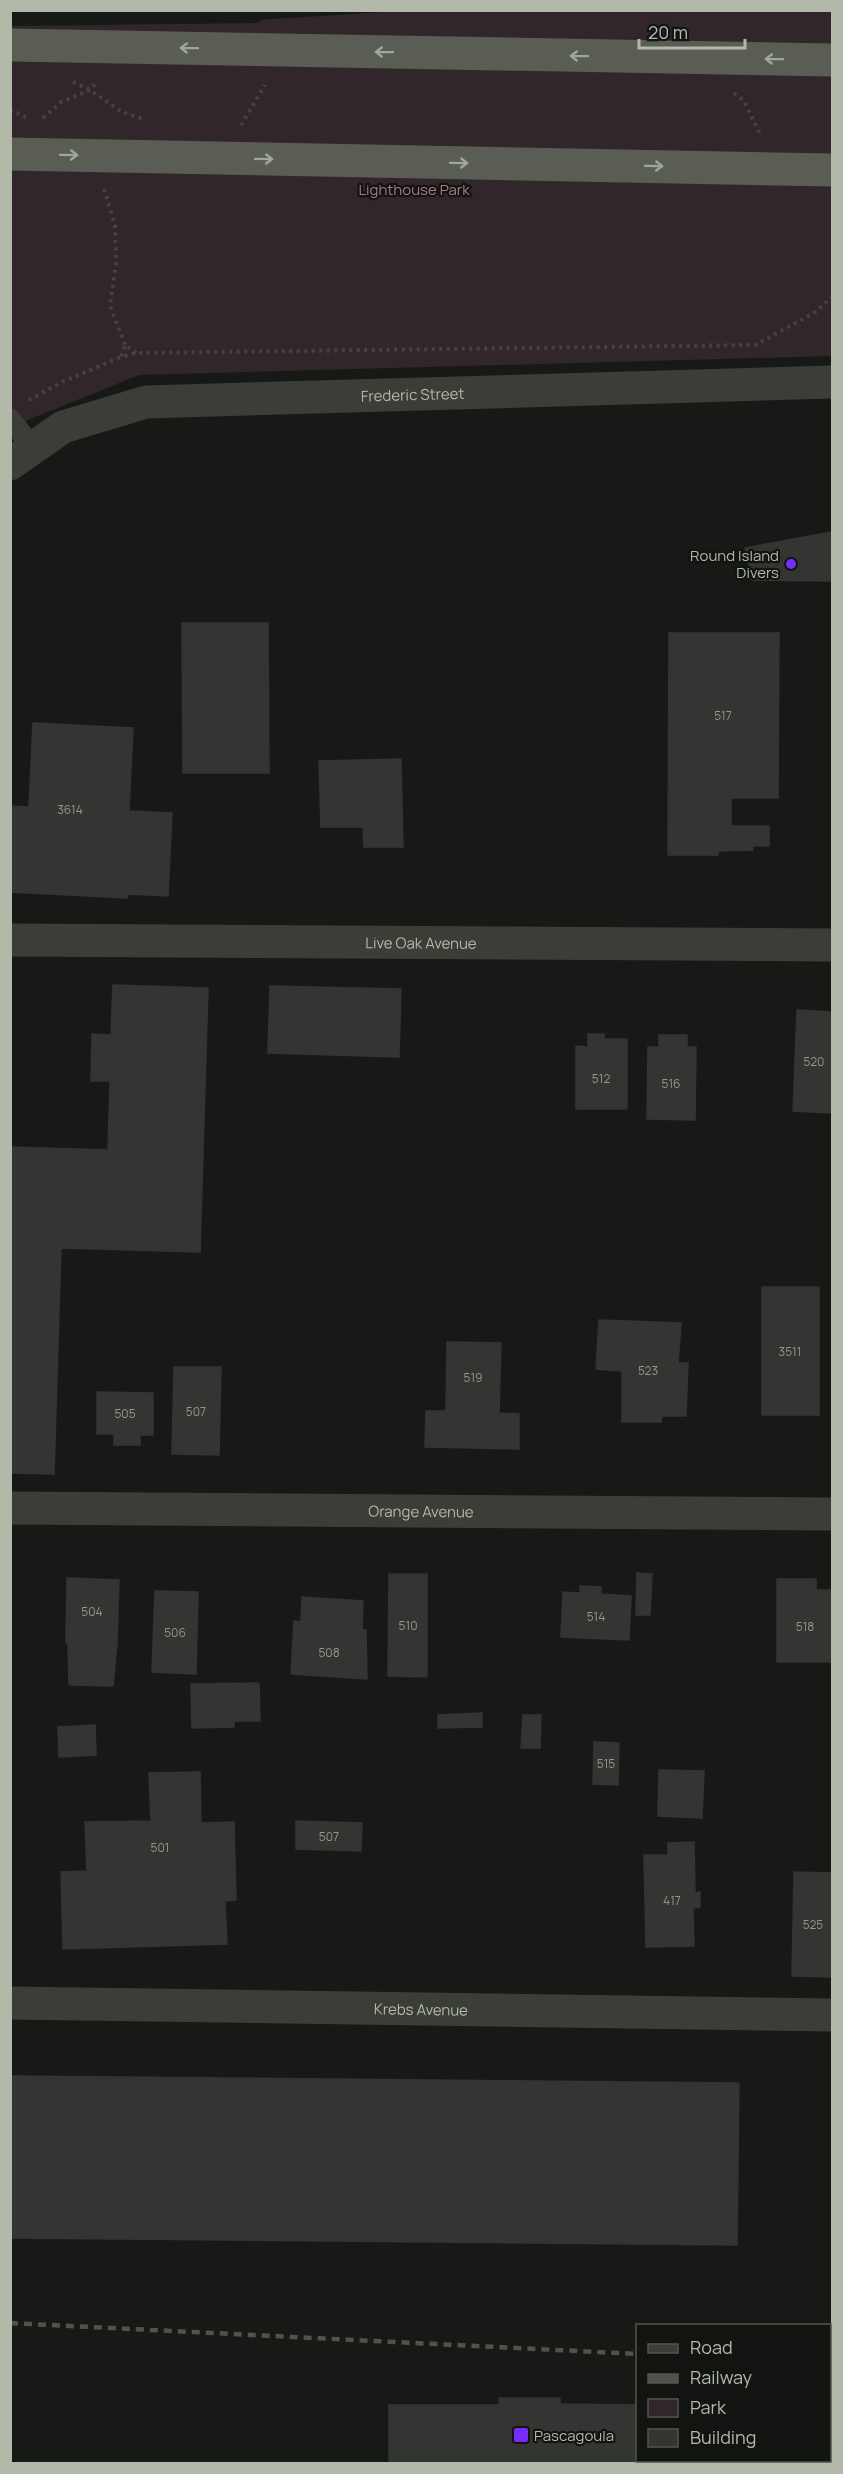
<svg xmlns="http://www.w3.org/2000/svg" width="843" height="2474" font-family="Manrope,sans-serif">
<rect width="100%" height="100%" fill="#171917"/>
<path fill="#312629" d="M 417,10 L 832,11 L 832,356 L 139,375 L 11,427 L 11,23 L 256,20 Z"/>
<path fill="#171917" d="M 11,10 L 281,10 L 281,11 L 256,23 L 11,26 Z"/>
<path fill="#333532" stroke="#323531" stroke-width="1.5" d="M 832,532 L 832,581 L 752,580 L 745,548 Z
M 182,623 L 268,623 L 269,773 L 183,773 Z
M 669,633 L 779,633 L 778,798 L 731,798 L 731,826 L 769,826 L 769,846 L 752,846 L 753,850 L 718,851 L 718,855 L 668,855 Z
M 33,723 L 133,728 L 129,811 L 172,813 L 168,896 L 128,894 L 127,898 L 10,892 L 10,806 L 29,807 Z
M 401,759 L 403,847 L 364,847 L 363,827 L 321,827 L 319,761 Z
M 113,985 L 208,988 L 200,1252 L 61,1248 L 54,1474 L 10,1473 L 10,1147 L 108,1150 L 110,1081 L 91,1081 L 92,1034 L 111,1035 Z
M 270,986 L 401,989 L 399,1057 L 268,1053 Z
M 797,1010 L 832,1012 L 832,1113 L 793,1111 Z
M 588,1034 L 604,1034 L 604,1039 L 627,1039 L 627,1109 L 576,1109 L 576,1046 L 588,1047 Z
M 659,1035 L 687,1035 L 687,1047 L 696,1047 L 695,1120 L 647,1119 L 648,1047 L 659,1047 Z
M 762,1287 L 819,1287 L 819,1415 L 762,1415 Z
M 599,1320 L 681,1323 L 678,1363 L 688,1363 L 686,1416 L 662,1416 L 661,1422 L 622,1422 L 622,1371 L 596,1369 Z
M 447,1342 L 501,1343 L 499,1413 L 519,1414 L 519,1449 L 425,1447 L 426,1411 L 446,1411 Z
M 174,1367 L 221,1367 L 219,1455 L 172,1454 Z
M 97,1392 L 153,1393 L 153,1435 L 140,1435 L 140,1445 L 114,1445 L 114,1434 L 97,1434 Z
M 637,1573 L 652,1574 L 650,1615 L 636,1615 Z
M 389,1574 L 427,1574 L 427,1677 L 388,1676 Z
M 67,1578 L 119,1580 L 117,1643 L 113,1686 L 69,1685 L 68,1643 L 66,1643 Z
M 777,1579 L 816,1579 L 816,1590 L 832,1590 L 832,1662 L 777,1662 Z
M 580,1586 L 601,1587 L 601,1594 L 631,1596 L 629,1640 L 561,1637 L 563,1592 L 580,1593 Z
M 155,1591 L 198,1592 L 196,1674 L 152,1672 Z
M 302,1597 L 363,1601 L 362,1629 L 366,1630 L 367,1679 L 291,1674 L 294,1621 L 301,1622 Z
M 259,1683 L 260,1721 L 234,1721 L 234,1727 L 192,1728 L 191,1684 Z
M 482,1713 L 482,1727 L 438,1728 L 438,1715 Z
M 523,1715 L 541,1715 L 540,1748 L 521,1748 Z
M 95,1725 L 96,1755 L 59,1757 L 58,1727 Z
M 594,1742 L 619,1743 L 618,1785 L 593,1784 Z
M 659,1770 L 704,1771 L 702,1818 L 658,1816 Z
M 200,1772 L 201,1823 L 234,1822 L 236,1900 L 225,1901 L 227,1944 L 63,1949 L 61,1872 L 87,1871 L 85,1822 L 151,1821 L 149,1773 Z
M 296,1821 L 362,1823 L 361,1851 L 296,1849 Z
M 694,1842 L 695,1893 L 700,1892 L 700,1907 L 693,1908 L 694,1946 L 646,1947 L 644,1855 L 668,1855 L 668,1843 Z
M 794,1872 L 832,1873 L 832,1977 L 792,1976 Z
M 10,2076 L 739,2083 L 737,2245 L 10,2238 Z
M 499,2398 L 560,2398 L 560,2404 L 638,2405 L 638,2460 L 652,2460 L 652,2464 L 389,2464 L 389,2405 L 499,2405 Z"/>
<g fill="none" stroke-linecap="round" stroke-linejoin="round">
<path stroke="#42453d" stroke-width="4" stroke-dasharray="3 4.5" stroke-linecap="butt" d="M 73,82 L 90,90 L 122,112 L 146,120
M 734,93 L 744,101 L 760,134
M 10,109 L 27,118
M 43,118 L 61,102 L 90,90 L 98,81
M 241,125 L 265,85
M 104,189 L 115,225 L 116,264 L 110,306 L 125,345
M 136,353 L 125,345 L 121,357 L 136,353 L 755,345 L 814,313 L 832,297
M 29,400 L 62,382 L 121,357"/>
<path stroke="#3b3e37" stroke-width="21" d="M 10,419 L 33,448"/>
<g stroke="#3b3e37" stroke-width="33">
<path id="s1" d="M 10,1508 L 832,1514"/>
<path d="M 830,2443 L 832,2443"/>
<path d="M 696,2464 L 723,2460"/>
</g>
<g stroke="#3b3e37" stroke-width="33">
<path id="s2" d="M 10,464 L 63,427 L 146,402 L 832,382"/>
<path id="s3" d="M 10,940 L 832,945"/>
<path id="s4" d="M 10,2003 L 832,2015"/>
</g>
<path stroke="#4f534a" stroke-width="4.5" stroke-dasharray="8 6" stroke-linecap="butt" d="M 10,2323 L 638,2354
M 830,2364 L 832,2364"/>
<path stroke="#595d53" stroke-width="33" d="M 10,45 L 832,60
M 10,154 L 832,170"/>
</g>
<defs><path id="oneway-shaft" d="M-6 0H5M1.5-3L5.5 0L1.5 3" fill="none" stroke-width="1.6" stroke-linecap="round" stroke-linejoin="round" transform="scale(1.5)"/></defs>
<g stroke="#a1a797">
<use href="#oneway-shaft" transform="translate(189 48) rotate(-179)"/>
<use href="#oneway-shaft" transform="translate(384 52) rotate(-179)"/>
<use href="#oneway-shaft" transform="translate(579 56) rotate(-179)"/>
<use href="#oneway-shaft" transform="translate(774 59) rotate(-179)"/>
<use href="#oneway-shaft" transform="translate(69 155) rotate(1)"/>
<use href="#oneway-shaft" transform="translate(264 159) rotate(1)"/>
<use href="#oneway-shaft" transform="translate(459 163) rotate(1)"/>
<use href="#oneway-shaft" transform="translate(654 166) rotate(1)"/>
</g>
<g fill="#762cfb" stroke="#121412" stroke-width="2">
<circle cx="791" cy="564" r="6"/>
<rect x="513" y="2427" width="16" height="16" rx="3"/>
</g>
<g text-anchor="middle" dominant-baseline="central" stroke-width="4.5" stroke-linejoin="round" paint-order="stroke">
<g font-size="12" fill="#93988a">
<text x="723" y="715">517</text>
<text x="70" y="809">3614</text>
<text x="814" y="1061">520</text>
<text x="601" y="1078">512</text>
<text x="671" y="1083">516</text>
<text x="790" y="1351">3511</text>
<text x="648" y="1370">523</text>
<text x="473" y="1377">519</text>
<text x="196" y="1411">507</text>
<text x="125" y="1413">505</text>
<text x="92" y="1611">504</text>
<text x="596" y="1616">514</text>
<text x="408" y="1625">510</text>
<text x="805" y="1626">518</text>
<text x="175" y="1632">506</text>
<text x="329" y="1652">508</text>
<text x="606" y="1763">515</text>
<text x="329" y="1836">507</text>
<text x="160" y="1847">501</text>
<text x="672" y="1900">417</text>
<text x="813" y="1924">525</text>
</g>
<g font-size="15" fill="#a57e88" stroke="#121412">
<text x="414" y="189">Lighthouse Park</text>
</g>
<g font-size="15" fill="#b3b9a8" stroke="#121412">
<text stroke="none"><textPath href="#s2" startOffset="418">Frederic Street</textPath></text>
<text stroke="none"><textPath href="#s3" startOffset="411">Live Oak Avenue</textPath></text>
<text stroke="none"><textPath href="#s1" startOffset="411">Orange Avenue</textPath></text>
<text stroke="none"><textPath href="#s4" startOffset="411">Krebs Avenue</textPath></text>
</g>
<g font-size="15" fill="#b3b9a8" stroke="#121412" text-anchor="end">
<text x="779" y="555">Round Island<tspan x="779" dy="17">Divers</tspan></text>
<text x="534" y="2435" text-anchor="start">Pascagoula</text>
</g>
</g>
<rect width="843" height="2474" fill="none" stroke="#b3b9a8" stroke-width="24"/>
<rect x="636" y="2324" width="195" height="138" fill="#121412" stroke="#52564e" stroke-width="1.5"/>
<rect x="648" y="2344" width="30" height="9" fill="#3b3e37" stroke="#52564e" stroke-width="1.5"/>
<text x="690" y="2354" font-size="18" fill="#b3b9a8">Road</text>
<rect x="648" y="2374" width="30" height="9" fill="#4f534a" stroke="#52564e" stroke-width="1.5"/>
<text x="690" y="2384" font-size="18" fill="#b3b9a8">Railway</text>
<rect x="648" y="2399" width="30" height="18" fill="#312629" stroke="#52564e" stroke-width="1.5"/>
<text x="690" y="2414" font-size="18" fill="#b3b9a8">Park</text>
<rect x="648" y="2429" width="30" height="18" fill="#333532" stroke="#52564e" stroke-width="1.5"/>
<text x="690" y="2444" font-size="18" fill="#b3b9a8">Building</text>
<path d="M639 39v9h106v-9" fill="none" stroke="#b3b9a8" stroke-width="3"/>
<text x="648" y="39" font-size="18" fill="#b3b9a8" stroke="#121412" stroke-width="4.5" paint-order="stroke">20 m</text>
</svg>
